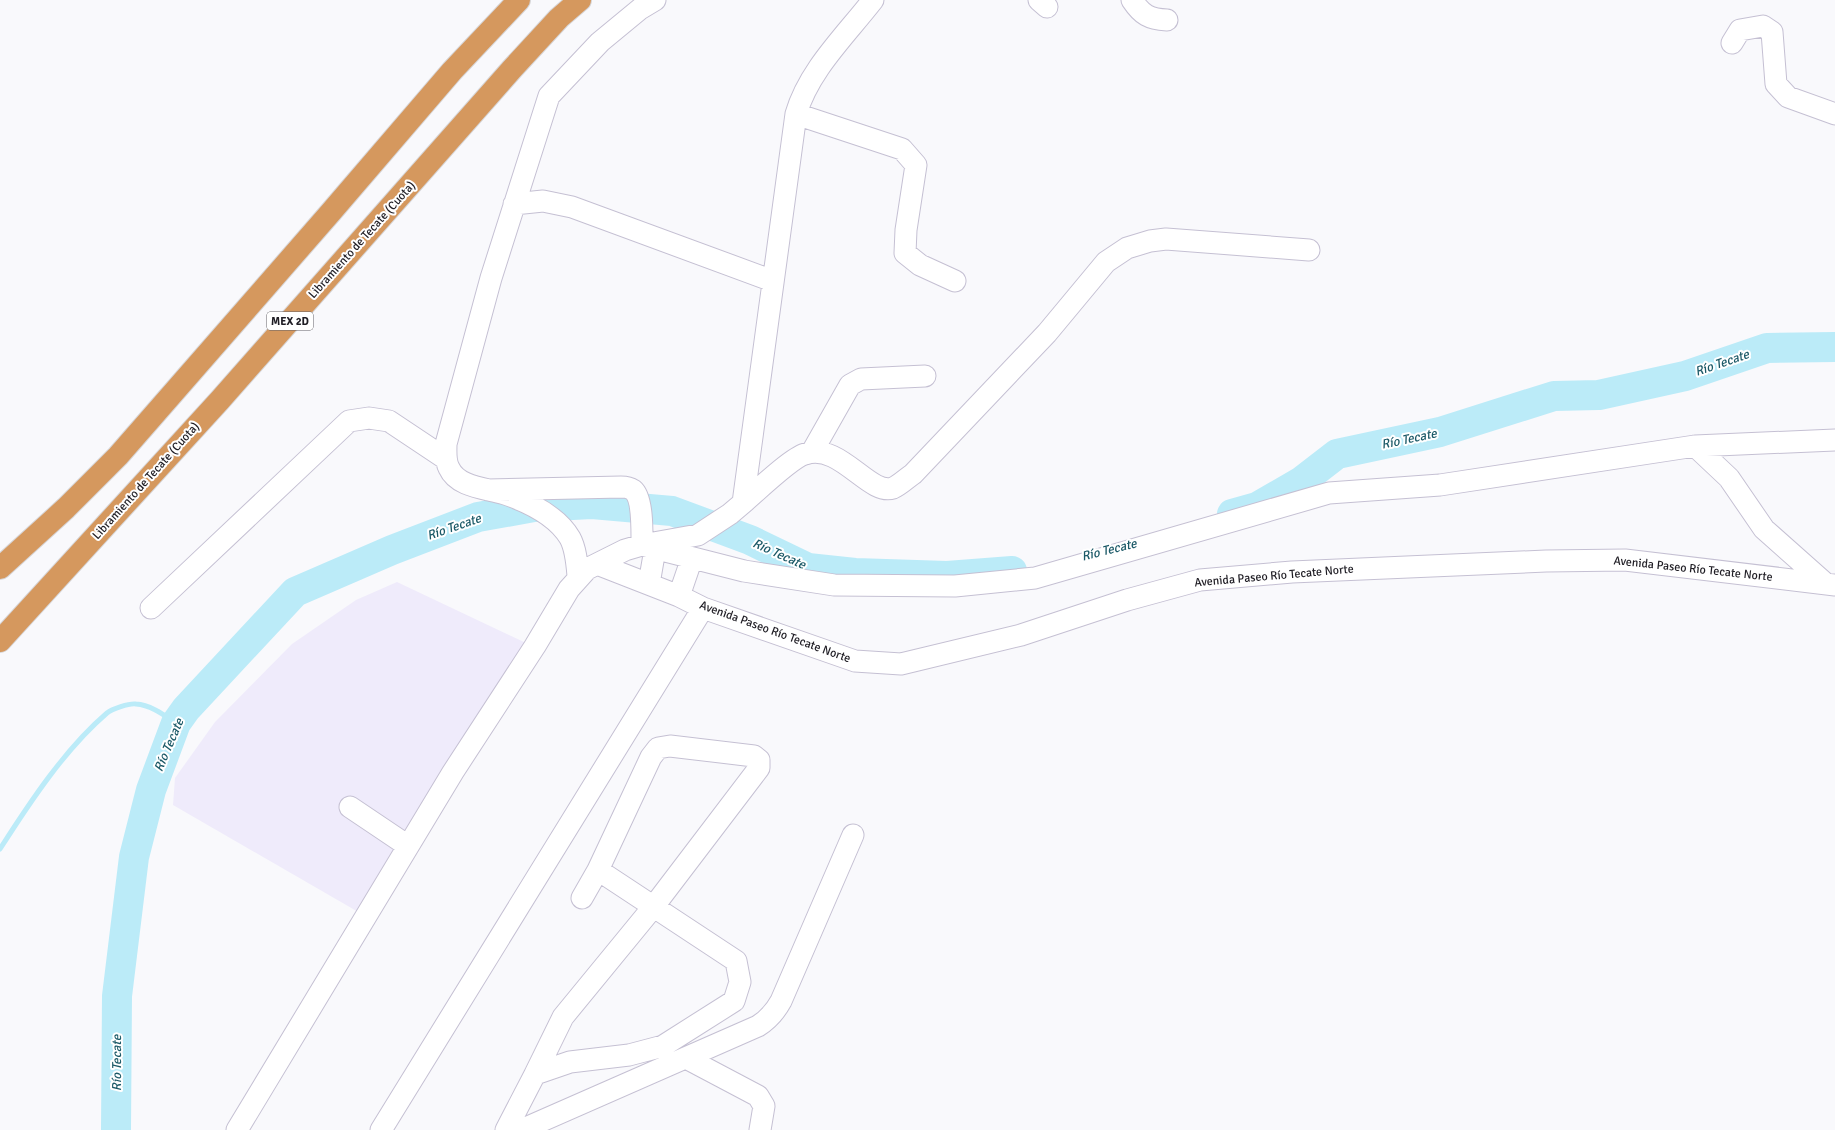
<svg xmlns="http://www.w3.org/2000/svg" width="1835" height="1130" font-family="Signika,sans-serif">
<rect width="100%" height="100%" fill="#f9f9fc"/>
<path fill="#efebfb" d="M 397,582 L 526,643 L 360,913 L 173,805 L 175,778 L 215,722 L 292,644 L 356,600 Z"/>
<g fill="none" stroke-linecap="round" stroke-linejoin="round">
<path stroke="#bbebf8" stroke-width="5" d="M 0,849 C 30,802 65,749 107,713 C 112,709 129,703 136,704 C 151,705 164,715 176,723"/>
<path stroke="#bbebf8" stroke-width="30" d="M 1232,514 L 1257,507 L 1302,481 L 1337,454 L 1440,432 L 1554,396 L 1599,395 L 1685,376 L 1767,348 L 1835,347
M 116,1130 L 117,996 L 134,857 L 151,790 L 176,723 L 186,709 L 295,592 L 392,550 L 478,517 L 534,507 L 592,504 L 672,511 L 750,540 L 808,568 L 855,573 L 947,576 L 1012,571"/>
<g stroke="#c5c0d3" stroke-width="23">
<path id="minor" d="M 1039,0 L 1047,7
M 1132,0 C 1142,15 1149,19 1167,20
M 1732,43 L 1740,30 L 1763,26 L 1772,32 L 1776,84 L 1788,97 L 1835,114
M 796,114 L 902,149 L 916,165 L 906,230 L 905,253 L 920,265 L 955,281
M 514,204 L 543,201 L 572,207 L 773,281
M 1695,446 L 1729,478 L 1764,529 L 1826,584
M 812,452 L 850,385 L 861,379 L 925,376
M 488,490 L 621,487 C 625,487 630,488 633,490 C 643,498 642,534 642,545 L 698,535 L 730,514 L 743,503 L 796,114 C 809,70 845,36 873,0
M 743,503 C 756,492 791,458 805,454 C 840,442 869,496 893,488 C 900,485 907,478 913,474 L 1047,333 L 1106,262 L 1127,248 L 1150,241 L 1166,239 L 1309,250
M 597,564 L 679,596 L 703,608 L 855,661 L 901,664 L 1021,635 L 1127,600 L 1200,580 L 1292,572 L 1546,561 L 1625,560 L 1835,585
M 578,576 C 577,564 576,549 570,538 C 557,516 528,502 505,494 C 487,488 458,488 449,468 C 445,461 446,451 446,444 L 491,278 L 549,96 L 600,42 L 640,9 L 655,0
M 649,584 L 655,549
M 679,596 L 692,558
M 151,608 L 349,421 L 369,418 L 389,421 L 446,459
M 350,807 L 408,846
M 688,1059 L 758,1096 L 764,1106 L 760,1130
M 535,1074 L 563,1017 L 654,906 L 759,768 L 759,760 L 754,756 L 670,746 L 658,748 L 651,757 L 598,870 L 582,898
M 237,1130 L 453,772 L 535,646 L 569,589 L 587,569 L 625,550 L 642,545 L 744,571 L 834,585 L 955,586 L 1035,578 L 1329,493 L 1440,485 L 1695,446 L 1835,440
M 381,1130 L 703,608
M 506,1130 L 535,1074 L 570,1062 L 629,1055 L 663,1046 L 734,1001 L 740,982 L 736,961 L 598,870
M 521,1130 L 758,1026 C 769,1019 775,1012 781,1001 L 853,835"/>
</g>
<g stroke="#d7d6d8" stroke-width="24">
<path id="highway" d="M 0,568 L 66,508 L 118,456 L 331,212 L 452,71 L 519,0
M 0,641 L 220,400 L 512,69 L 559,18 L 580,0"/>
</g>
<use href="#minor" stroke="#fff" stroke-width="21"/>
<use href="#highway" stroke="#d5985e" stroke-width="22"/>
</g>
<g text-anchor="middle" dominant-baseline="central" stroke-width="4" stroke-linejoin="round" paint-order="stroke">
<rect fill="#fff" stroke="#626166" stroke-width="1" x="267" y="312" width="46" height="18" rx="3"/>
<g font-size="11" font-weight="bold" fill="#1f1d24">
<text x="290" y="321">MEX 2D</text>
</g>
<g font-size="12" fill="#1f1d24" stroke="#fff">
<text transform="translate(362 240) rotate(-48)">Libramiento de Tecate (Cuota)</text>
<text transform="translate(146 481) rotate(-48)">Libramiento de Tecate (Cuota)</text>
<text transform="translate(1693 569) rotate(6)">Avenida Paseo Río Tecate Norte</text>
<text transform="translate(1274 576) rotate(-5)">Avenida Paseo Río Tecate Norte</text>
<text transform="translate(775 632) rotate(20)">Avenida Paseo Río Tecate Norte</text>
</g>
<g font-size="13" font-style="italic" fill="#1b5967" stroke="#fff">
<text transform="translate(1722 363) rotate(-19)">Río Tecate</text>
<text transform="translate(1409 439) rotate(-12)">Río Tecate</text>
<text transform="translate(454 527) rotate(-19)">Río Tecate</text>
<text transform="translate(1109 550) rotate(-14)">Río Tecate</text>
<text transform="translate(779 554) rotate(24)">Río Tecate</text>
<text transform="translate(169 745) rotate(-67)">Río Tecate</text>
<text transform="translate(117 1063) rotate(-90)">Río Tecate</text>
</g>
</g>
</svg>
